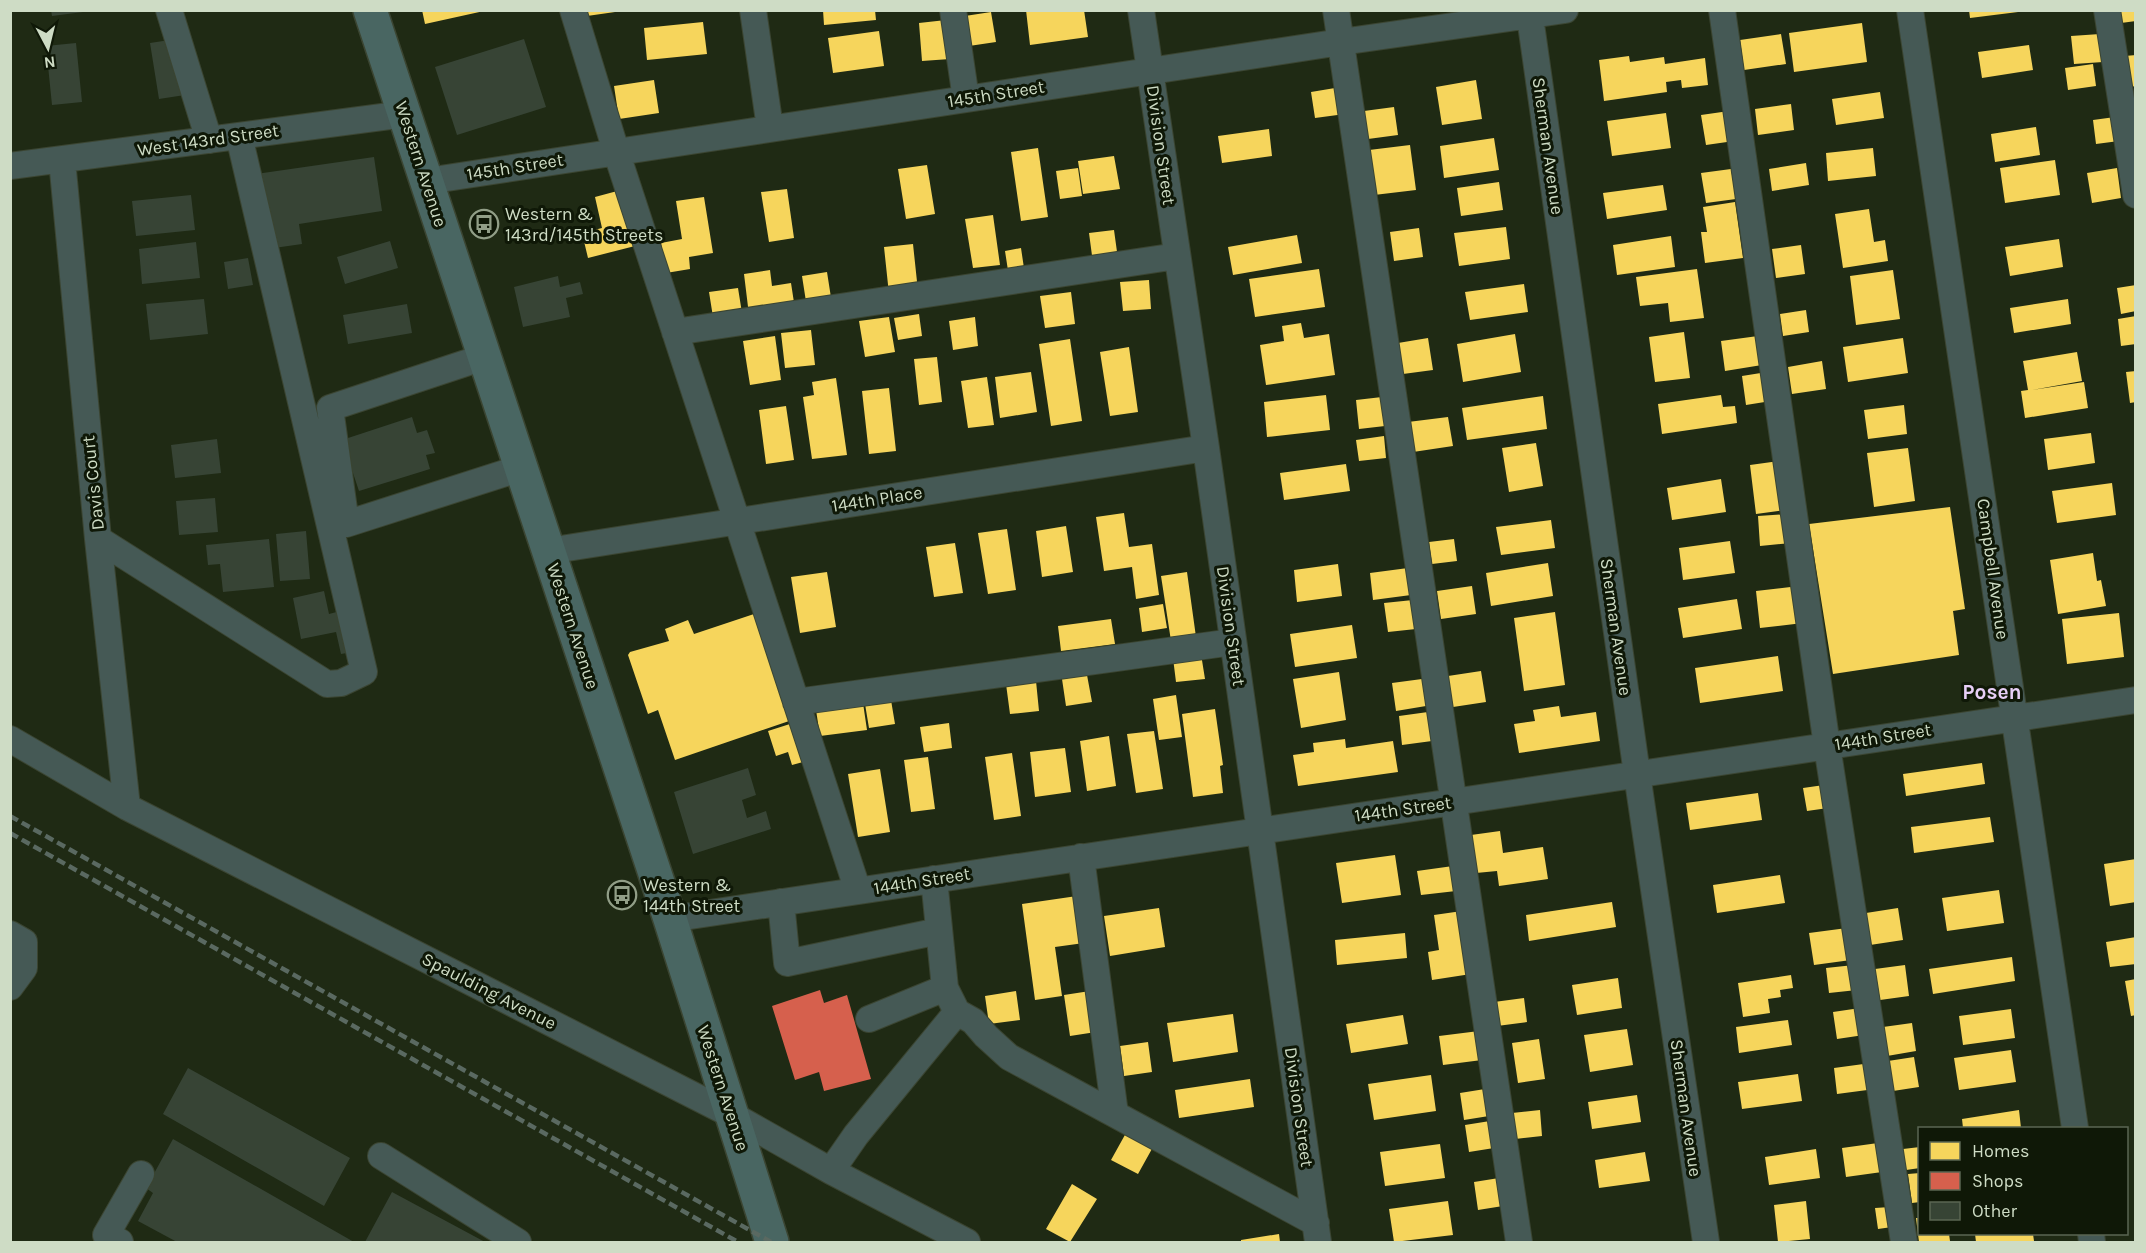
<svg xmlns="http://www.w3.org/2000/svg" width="2146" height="1253" font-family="Karla,sans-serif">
<rect width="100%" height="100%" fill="#1f2a14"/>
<path fill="#f6d55c" d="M 422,10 L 484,10 L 484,11 L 425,24 Z
M 586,10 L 615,10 L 615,12 L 587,16 Z
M 823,10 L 875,10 L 876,20 L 824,25 Z
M 1026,10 L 1084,10 L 1088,37 L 1030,45 Z
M 1969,10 L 2018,10 L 2018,12 L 1970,18 Z
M 2119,10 L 2136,10 L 2136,21 L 2121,23 Z
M 991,12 L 996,42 L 969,46 L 965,16 Z
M 946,20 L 950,59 L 922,61 L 919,23 Z
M 703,22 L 707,54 L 647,60 L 644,28 Z
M 1862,23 L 1867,62 L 1794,72 L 1789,33 Z
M 879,31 L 884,66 L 833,73 L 828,38 Z
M 1781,34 L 1786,64 L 1744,70 L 1740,40 Z
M 2100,34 L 2103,62 L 2074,64 L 2071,36 Z
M 2029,45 L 2033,70 L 1982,78 L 1978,52 Z
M 2136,55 L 2136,86 L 2130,87 L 2125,56 Z
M 1629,56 L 1630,62 L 1664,57 L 1665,64 L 1705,58 L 1708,85 L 1682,88 L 1681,80 L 1666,82 L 1667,92 L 1604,101 L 1599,60 Z
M 2093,64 L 2096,86 L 2068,90 L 2065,68 Z
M 654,80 L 659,113 L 619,119 L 614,86 Z
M 1476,80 L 1482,119 L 1442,125 L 1436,87 Z
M 1341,87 L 1345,114 L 1315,118 L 1311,92 Z
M 1880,92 L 1884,118 L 1836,125 L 1832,99 Z
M 1791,104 L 1794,130 L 1758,135 L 1755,109 Z
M 1394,107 L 1398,135 L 1368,139 L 1364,111 Z
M 1729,111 L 1734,141 L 1706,145 L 1701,115 Z
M 1666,113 L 1671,148 L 1612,156 L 1607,121 Z
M 2115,117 L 2119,141 L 2096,144 L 2093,120 Z
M 2036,127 L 2040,155 L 1995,162 L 1991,134 Z
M 1269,129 L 1272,156 L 1222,163 L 1218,136 Z
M 1494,138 L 1499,170 L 1444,178 L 1440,146 Z
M 1410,145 L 1416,190 L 1374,195 L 1369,150 Z
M 1038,148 L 1048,217 L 1021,221 L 1011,152 Z
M 1873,148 L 1876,176 L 1828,181 L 1826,153 Z
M 1114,156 L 1120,189 L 1083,194 L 1078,161 Z
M 2055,160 L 2060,195 L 2005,203 L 2000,168 Z
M 1806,163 L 1809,185 L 1772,191 L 1769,169 Z
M 927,165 L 935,214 L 906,219 L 898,169 Z
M 1078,168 L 1082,196 L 1060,199 L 1056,171 Z
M 2117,168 L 2121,198 L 2092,203 L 2087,173 Z
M 1731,169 L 1736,199 L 1706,203 L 1701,173 Z
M 1499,182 L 1503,210 L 1461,216 L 1457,188 Z
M 1663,185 L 1667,210 L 1607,219 L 1603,193 Z
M 787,189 L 794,238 L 769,242 L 761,192 Z
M 621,190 L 635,246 L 588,258 L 582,233 L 602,228 L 595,197 Z
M 704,197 L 713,253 L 689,257 L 690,269 L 666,273 L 661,243 L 682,239 L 676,201 Z
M 1735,202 L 1743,258 L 1705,263 L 1701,232 L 1707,232 L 1703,207 Z
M 1869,209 L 1874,242 L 1885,240 L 1888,261 L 1843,268 L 1835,214 Z
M 993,215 L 1000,265 L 973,268 L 965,219 Z
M 1506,227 L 1510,259 L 1459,266 L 1454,233 Z
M 1419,228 L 1423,257 L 1394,261 L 1390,232 Z
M 1114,230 L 1118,259 L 1093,263 L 1089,233 Z
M 1297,235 L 1302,263 L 1233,275 L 1228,247 Z
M 1671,236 L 1675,267 L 1617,275 L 1613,245 Z
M 2059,239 L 2063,267 L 2010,276 L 2005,247 Z
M 913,244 L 918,291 L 889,294 L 884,247 Z
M 1801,245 L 1805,274 L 1776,278 L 1772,249 Z
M 1021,248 L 1025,275 L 1009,277 L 1005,251 Z
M 1319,269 L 1325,307 L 1255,317 L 1249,279 Z
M 1697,269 L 1704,318 L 1670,322 L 1668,303 L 1640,306 L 1636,277 Z
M 770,270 L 772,286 L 791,283 L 795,309 L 749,315 L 744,274 Z
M 1893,270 L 1900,319 L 1856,325 L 1850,276 Z
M 827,272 L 832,304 L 807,308 L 802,276 Z
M 1149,280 L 1151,309 L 1123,311 L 1120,282 Z
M 1524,284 L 1528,312 L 1470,320 L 1465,292 Z
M 2136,285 L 2136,311 L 2121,314 L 2117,288 Z
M 738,288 L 742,313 L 713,317 L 709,292 Z
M 1071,292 L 1075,324 L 1045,328 L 1040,296 Z
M 2068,299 L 2071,324 L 2014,333 L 2010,308 Z
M 1806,310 L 1809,332 L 1783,336 L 1780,314 Z
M 919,314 L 922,336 L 898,340 L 894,318 Z
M 2136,316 L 2136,344 L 2121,346 L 2118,319 Z
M 889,317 L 895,352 L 865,357 L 859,321 Z
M 975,317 L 978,346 L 953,350 L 949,321 Z
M 1301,323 L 1304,338 L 1329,334 L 1335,375 L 1266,385 L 1260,345 L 1284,341 L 1282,326 Z
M 811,330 L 815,365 L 785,368 L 781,333 Z
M 1684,332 L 1690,378 L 1655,382 L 1649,337 Z
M 1515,334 L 1521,372 L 1463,382 L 1457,344 Z
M 775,336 L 781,380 L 750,385 L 743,341 Z
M 1758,336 L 1762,365 L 1725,371 L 1721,341 Z
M 1428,338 L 1433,370 L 1403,374 L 1398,343 Z
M 1903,338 L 1908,373 L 1848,382 L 1843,347 Z
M 1070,339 L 1082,421 L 1051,426 L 1039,344 Z
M 1129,347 L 1138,412 L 1110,416 L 1100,352 Z
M 2077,352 L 2082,381 L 2032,390 L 2084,382 L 2088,408 L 2025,418 L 2021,391 L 2028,390 L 2023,361 Z
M 937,357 L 942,402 L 919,405 L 914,359 Z
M 1822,361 L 1826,389 L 1792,394 L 1788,367 Z
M 2136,371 L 2136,402 L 2130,403 L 2126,372 Z
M 1031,372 L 1037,412 L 1000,418 L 995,377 Z
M 1767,372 L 1771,401 L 1746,405 L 1742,376 Z
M 987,377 L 994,425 L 968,428 L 961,381 Z
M 836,378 L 847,455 L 812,459 L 803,397 L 814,395 L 812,382 Z
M 889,388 L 896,451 L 869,454 L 862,391 Z
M 1326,395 L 1330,430 L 1267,437 L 1264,402 Z
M 1721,395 L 1723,407 L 1735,406 L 1737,423 L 1662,434 L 1658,404 Z
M 1543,396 L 1547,429 L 1467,440 L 1462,408 Z
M 1382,397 L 1385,426 L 1359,429 L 1356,400 Z
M 1904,405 L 1907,434 L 1868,439 L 1864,410 Z
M 786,406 L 794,460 L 766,464 L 759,410 Z
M 1448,417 L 1453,446 L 1413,452 L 1408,422 Z
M 2091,433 L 2095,463 L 2048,470 L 2044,439 Z
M 1384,436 L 1386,458 L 1359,461 L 1356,440 Z
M 1536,443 L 1543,486 L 1509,492 L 1502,448 Z
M 1908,448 L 1915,501 L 1874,507 L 1867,453 Z
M 1779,461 L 1786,510 L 1756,514 L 1750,465 Z
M 1346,464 L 1350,491 L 1284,500 L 1280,473 Z
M 1721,479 L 1726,512 L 1672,520 L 1667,488 Z
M 2112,483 L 2116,515 L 2057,523 L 2052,491 Z
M 1950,507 L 1965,609 L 1953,611 L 1959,655 L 1833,674 L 1809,524 Z
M 1124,513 L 1129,547 L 1152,544 L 1159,595 L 1136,599 L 1132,567 L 1104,571 L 1096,517 Z
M 1788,514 L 1791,543 L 1760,546 L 1758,516 Z
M 1551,520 L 1555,548 L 1501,555 L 1496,527 Z
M 1066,526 L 1073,572 L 1042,577 L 1036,531 Z
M 1007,529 L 1016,590 L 988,594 L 978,533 Z
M 1454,539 L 1457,561 L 1432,564 L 1429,542 Z
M 1730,541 L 1735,573 L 1683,580 L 1679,548 Z
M 955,543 L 963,593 L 934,597 L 926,547 Z
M 2093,553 L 2097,581 L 2101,580 L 2106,606 L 2058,614 L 2050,560 Z
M 1548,563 L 1553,596 L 1491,606 L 1486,573 Z
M 1338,564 L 1342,596 L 1297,602 L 1294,570 Z
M 1408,568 L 1411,595 L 1373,600 L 1370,573 Z
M 827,572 L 836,627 L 800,633 L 791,577 Z
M 1187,572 L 1196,637 L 1171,641 L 1161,576 Z
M 1472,586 L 1476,614 L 1441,619 L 1437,591 Z
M 1799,586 L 1803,623 L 1760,628 L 1756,591 Z
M 1737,599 L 1742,629 L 1683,638 L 1678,608 Z
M 1413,600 L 1416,629 L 1388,632 L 1384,603 Z
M 1163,604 L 1167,628 L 1142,632 L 1139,608 Z
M 760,612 L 795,719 L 675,760 L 658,710 L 648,714 L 628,655 L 630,652 L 669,641 L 665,629 L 688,620 L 694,634 Z
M 1555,612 L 1565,685 L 1524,691 L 1514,618 Z
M 2119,613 L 2124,657 L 2067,664 L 2062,619 Z
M 1111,619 L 1115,644 L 1061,651 L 1058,626 Z
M 1352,625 L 1357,658 L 1295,667 L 1290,634 Z
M 1201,654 L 1205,679 L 1176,682 L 1173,658 Z
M 1778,656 L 1783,691 L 1700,703 L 1695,668 Z
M 1481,671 L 1486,702 L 1453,707 L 1448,676 Z
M 1339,672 L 1346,720 L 1301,728 L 1293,679 Z
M 1087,675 L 1092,702 L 1066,706 L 1062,679 Z
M 1422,679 L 1426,706 L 1396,711 L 1392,683 Z
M 1036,681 L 1039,711 L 1010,714 L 1006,684 Z
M 1176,695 L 1182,737 L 1159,740 L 1153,699 Z
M 891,700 L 895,724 L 869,728 L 865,704 Z
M 863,703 L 867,730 L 820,736 L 816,710 Z
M 1559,706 L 1561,717 L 1596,712 L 1600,741 L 1519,753 L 1514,724 L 1535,721 L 1533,710 Z
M 1215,709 L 1223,765 L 1220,766 L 1223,793 L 1193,797 L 1182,714 Z
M 1428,712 L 1432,741 L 1402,745 L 1399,716 Z
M 793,723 L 803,762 L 792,765 L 788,752 L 776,756 L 768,731 Z
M 949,723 L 952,748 L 924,752 L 920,727 Z
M 1154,731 L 1163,789 L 1136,793 L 1127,734 Z
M 1109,736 L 1116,786 L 1087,791 L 1080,741 Z
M 1345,739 L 1346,748 L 1393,741 L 1398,772 L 1298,786 L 1293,755 L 1314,752 L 1313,743 Z
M 1065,748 L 1071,792 L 1035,797 L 1030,752 Z
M 1012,753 L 1021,816 L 994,820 L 985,757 Z
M 928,757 L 935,809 L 911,812 L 904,760 Z
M 1982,763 L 1985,784 L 1906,796 L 1903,774 Z
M 880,769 L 890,832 L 858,837 L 848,774 Z
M 1824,785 L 1828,808 L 1807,811 L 1803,788 Z
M 1758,793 L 1762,820 L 1690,830 L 1686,803 Z
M 1990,817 L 1994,842 L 1914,853 L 1911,827 Z
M 1500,831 L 1503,853 L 1543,847 L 1548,879 L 1499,886 L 1497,871 L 1476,873 L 1471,835 Z
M 1395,855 L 1401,895 L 1342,903 L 1336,863 Z
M 2136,859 L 2136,902 L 2110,906 L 2104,864 Z
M 1453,866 L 1456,891 L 1421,895 L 1417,871 Z
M 1780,875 L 1785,903 L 1717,913 L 1713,885 Z
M 1999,890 L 2004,923 L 1947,931 L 1942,898 Z
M 1077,896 L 1084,943 L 1055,947 L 1062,996 L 1035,1000 L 1022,904 Z
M 1612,902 L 1616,927 L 1529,941 L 1526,915 Z
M 1159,908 L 1165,947 L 1110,956 L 1104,916 Z
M 1898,908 L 1903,940 L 1870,945 L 1866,913 Z
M 1462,911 L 1471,974 L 1432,980 L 1428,952 L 1439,950 L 1434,915 Z
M 1847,928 L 1851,960 L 1814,965 L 1809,933 Z
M 1405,933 L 1407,958 L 1337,965 L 1335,940 Z
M 2136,937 L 2136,964 L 2110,967 L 2106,942 Z
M 2012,957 L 2015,981 L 1933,994 L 1929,969 Z
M 1854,965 L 1857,990 L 1829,993 L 1826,968 Z
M 1905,965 L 1909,996 L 1880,1000 L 1875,969 Z
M 1791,975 L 1793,988 L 1780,990 L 1781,997 L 1768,999 L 1770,1013 L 1743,1017 L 1738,983 Z
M 1618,978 L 1622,1008 L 1577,1015 L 1572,985 Z
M 2136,979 L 2136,1015 L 2131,1016 L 2125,981 Z
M 1016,991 L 1020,1020 L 989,1024 L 985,996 Z
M 1090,991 L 1096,1032 L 1070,1036 L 1064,995 Z
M 1524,998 L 1527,1022 L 1497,1026 L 1494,1002 Z
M 1860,1008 L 1864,1035 L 1837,1039 L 1833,1012 Z
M 2011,1009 L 2015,1038 L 1963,1045 L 1959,1016 Z
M 1233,1014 L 1238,1052 L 1173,1062 L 1167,1023 Z
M 1403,1015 L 1408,1044 L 1351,1053 L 1346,1024 Z
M 1788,1020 L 1792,1045 L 1739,1053 L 1736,1027 Z
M 1912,1023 L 1916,1051 L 1887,1056 L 1883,1027 Z
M 1627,1029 L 1633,1065 L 1590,1072 L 1584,1035 Z
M 1479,1031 L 1482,1060 L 1443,1065 L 1439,1036 Z
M 1539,1039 L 1545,1079 L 1518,1083 L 1512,1043 Z
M 1148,1042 L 1152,1072 L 1124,1076 L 1120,1046 Z
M 2011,1050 L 2016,1082 L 1959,1090 L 1954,1058 Z
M 1914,1057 L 1919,1087 L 1893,1091 L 1888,1061 Z
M 1871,1063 L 1875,1089 L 1837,1094 L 1834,1068 Z
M 1798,1074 L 1802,1101 L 1742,1109 L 1738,1082 Z
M 1431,1075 L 1436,1111 L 1374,1120 L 1368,1084 Z
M 1250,1079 L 1254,1107 L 1179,1118 L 1175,1090 Z
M 1485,1089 L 1489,1116 L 1464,1120 L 1460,1093 Z
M 1637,1095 L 1641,1122 L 1592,1129 L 1588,1102 Z
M 1540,1110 L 1542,1136 L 1515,1139 L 1512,1113 Z
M 2019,1110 L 2021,1128 L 1963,1128 L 1962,1119 Z
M 1490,1121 L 1494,1148 L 1469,1152 L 1465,1125 Z
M 1126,1133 L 1153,1147 L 1138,1174 L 1111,1160 Z
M 1878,1143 L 1882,1172 L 1846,1177 L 1842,1148 Z
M 1440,1144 L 1445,1178 L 1385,1186 L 1380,1152 Z
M 1920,1147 L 1920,1168 L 1906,1170 L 1903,1149 Z
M 1816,1149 L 1820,1178 L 1769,1185 L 1765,1157 Z
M 1645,1152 L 1650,1181 L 1599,1188 L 1595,1160 Z
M 1920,1173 L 1920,1202 L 1912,1203 L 1908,1174 Z
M 1499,1178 L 1503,1206 L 1478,1210 L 1474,1182 Z
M 1072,1184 L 1097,1199 L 1070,1242 L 1046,1229 Z
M 1448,1201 L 1453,1235 L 1394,1242 L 1389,1209 Z
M 1806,1201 L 1810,1239 L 1778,1242 L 1774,1205 Z
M 1890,1207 L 1892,1227 L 1878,1229 L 1875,1208 Z
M 1916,1218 L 1920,1218 L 1920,1234 L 1949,1234 L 1950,1241 L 1919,1242 Z
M 1279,1234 L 1280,1242 L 1241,1242 L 1241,1240 Z
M 1975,1234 L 2033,1234 L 2034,1241 L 1976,1242 Z"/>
<path fill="#d6604d" d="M 820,990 L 824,1003 L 847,995 L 871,1079 L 824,1091 L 819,1072 L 795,1080 L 772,1006 Z"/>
<path fill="#374435" d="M 51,10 L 83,10 L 83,12 L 52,16 Z
M 176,39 L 185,95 L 159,99 L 150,43 Z
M 524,39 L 546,107 L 457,135 L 435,67 Z
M 76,43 L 82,102 L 52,105 L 46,46 Z
M 374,157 L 382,211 L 299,224 L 302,244 L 267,249 L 256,174 Z
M 191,195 L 195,230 L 136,236 L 132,201 Z
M 390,241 L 398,268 L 345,284 L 337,257 Z
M 196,242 L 200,278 L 142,284 L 139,249 Z
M 248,258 L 253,285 L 228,289 L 224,262 Z
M 558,276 L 560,287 L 580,282 L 583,294 L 566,298 L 570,317 L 523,327 L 514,287 Z
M 204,299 L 208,334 L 150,340 L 146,304 Z
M 407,304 L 412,333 L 348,344 L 343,315 Z
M 412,417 L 417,433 L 427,430 L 435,453 L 426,455 L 430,469 L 359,491 L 342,440 Z
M 217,439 L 221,473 L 175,478 L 171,445 Z
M 215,498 L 218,532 L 179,535 L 176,501 Z
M 306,531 L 310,579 L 280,581 L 276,534 Z
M 269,539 L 274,587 L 223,592 L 220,564 L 208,565 L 206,545 Z
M 324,591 L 329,614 L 344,610 L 353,652 L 341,654 L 336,632 L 301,639 L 293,598 Z
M 748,768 L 756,795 L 742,800 L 747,818 L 766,811 L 771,829 L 693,854 L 674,792 Z
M 188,1068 L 350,1158 L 324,1206 L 163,1114 Z
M 173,1139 L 354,1242 L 177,1242 L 138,1221 L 153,1193 L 146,1188 Z
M 392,1192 L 485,1242 L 365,1242 Z"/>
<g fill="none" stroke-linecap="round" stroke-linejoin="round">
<g stroke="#3b4532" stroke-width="28">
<path id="minor" d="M 169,10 L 209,140
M 573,10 L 616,151 L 858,891
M 753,10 L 770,128
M 953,10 L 966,99
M 1141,10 L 1206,448 L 1318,1242
M 1336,10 L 1519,1242
M 1529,10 L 1637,774 L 1706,1242
M 1722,10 L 1827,746 L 1904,1242
M 1910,10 L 2075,1128
M 2107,10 L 2136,195
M 62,160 L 98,539 L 127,807
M 10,166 L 405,114
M 427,181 L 1341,42 L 1565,10
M 675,332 L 1177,256
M 484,357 L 330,408 L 346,524 L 521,468
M 98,539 L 327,684 L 341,683 L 364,672 L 239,136
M 548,551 L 1206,448
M 796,702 L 1233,642
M 10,739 L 127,807 L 732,1115 L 831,1171 L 967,1242
M 1081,857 L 1115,1114
M 781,902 L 787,963 L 939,931
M 670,919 L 2136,700
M 10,934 L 24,942 L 24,968 L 10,987
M 957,1012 L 973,1021 L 986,1036 L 1009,1057 L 1316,1223
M 869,1019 L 945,988
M 381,1156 L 518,1242
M 831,1171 L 856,1135 L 957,1012 L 945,988 L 934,879
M 2091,1234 L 2092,1242
M 120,1242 L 106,1235 L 141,1174"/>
</g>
<g stroke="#3b4532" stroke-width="36">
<path id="major" d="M 370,10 L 670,919 L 772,1242"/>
</g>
<use href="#minor" stroke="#455955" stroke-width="26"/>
<use href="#major" stroke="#496662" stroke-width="33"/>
<path stroke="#5a6961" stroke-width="4.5" stroke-dasharray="9 4.5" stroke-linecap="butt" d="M 10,816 L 771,1242
M 10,833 L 738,1242"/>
</g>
<defs>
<g id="bus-ring" transform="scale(1.5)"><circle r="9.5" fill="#0f1807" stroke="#919e87" stroke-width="1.5"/><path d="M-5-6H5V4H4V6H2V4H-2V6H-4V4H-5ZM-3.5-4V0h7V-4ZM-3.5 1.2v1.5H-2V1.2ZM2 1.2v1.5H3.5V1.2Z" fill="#919e87"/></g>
</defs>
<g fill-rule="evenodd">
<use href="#bus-ring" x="484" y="224"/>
<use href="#bus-ring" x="622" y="895"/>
</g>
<g text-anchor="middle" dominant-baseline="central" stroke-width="6" stroke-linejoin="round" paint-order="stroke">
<g font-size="18" fill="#cedcc5" stroke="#0f1807">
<text transform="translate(996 94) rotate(-9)">145th Street</text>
<text transform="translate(208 140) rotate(-8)">West 143rd Street</text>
<text transform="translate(1161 145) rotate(82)">Division Street</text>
<text transform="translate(1548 146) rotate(82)">Sherman Avenue</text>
<text transform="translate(421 164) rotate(72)">Western Avenue</text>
<text transform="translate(515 167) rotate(-9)">145th Street</text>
<text transform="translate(93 483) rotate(-96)">Davis Court</text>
<text transform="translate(877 499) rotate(-9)">144th Place</text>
<text transform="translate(1993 569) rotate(82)">Campbell Avenue</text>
<text transform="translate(573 626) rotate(72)">Western Avenue</text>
<text transform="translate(1231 626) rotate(82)">Division Street</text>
<text transform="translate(1616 627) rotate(82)">Sherman Avenue</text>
<text transform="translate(1883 737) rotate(-9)">144th Street</text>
<text transform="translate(1403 809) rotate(-8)">144th Street</text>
<text transform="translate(922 881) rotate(-9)">144th Street</text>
<text transform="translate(489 991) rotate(27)">Spaulding Avenue</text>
<text transform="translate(723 1088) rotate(72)">Western Avenue</text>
<text transform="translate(1299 1107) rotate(82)">Division Street</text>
<text transform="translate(1686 1108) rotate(82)">Sherman Avenue</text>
</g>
<g font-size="18" fill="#cedcc5" stroke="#0f1807" text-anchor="start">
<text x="505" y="214">Western &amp;<tspan x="505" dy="21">143rd/145th Streets</tspan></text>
<text x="643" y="885">Western &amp;<tspan x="643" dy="21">144th Street</tspan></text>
</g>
<g font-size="21" font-weight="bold" fill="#e7cff7" stroke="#0f1807">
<text x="1992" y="692">Posen</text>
</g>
</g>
<rect width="2146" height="1253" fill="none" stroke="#cedcc5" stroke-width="24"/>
<rect x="1918" y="1127" width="210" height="108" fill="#0f1807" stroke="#5b6653" stroke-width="1.5"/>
<rect x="1930" y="1142" width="30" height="18" fill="#f6d55c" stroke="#5b6653" stroke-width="1.5"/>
<text x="1972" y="1157" font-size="18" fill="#cedcc5">Homes</text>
<rect x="1930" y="1172" width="30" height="18" fill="#d6604d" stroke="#5b6653" stroke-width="1.5"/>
<text x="1972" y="1187" font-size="18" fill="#cedcc5">Shops</text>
<rect x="1930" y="1202" width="30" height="18" fill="#374435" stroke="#5b6653" stroke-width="1.5"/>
<text x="1972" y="1217" font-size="18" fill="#cedcc5">Other</text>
<g transform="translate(48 48) rotate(173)" stroke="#0f1807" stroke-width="4.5" paint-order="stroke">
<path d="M0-4.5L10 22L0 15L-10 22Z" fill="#cedcc5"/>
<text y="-9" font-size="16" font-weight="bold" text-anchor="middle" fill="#cedcc5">N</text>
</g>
</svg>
